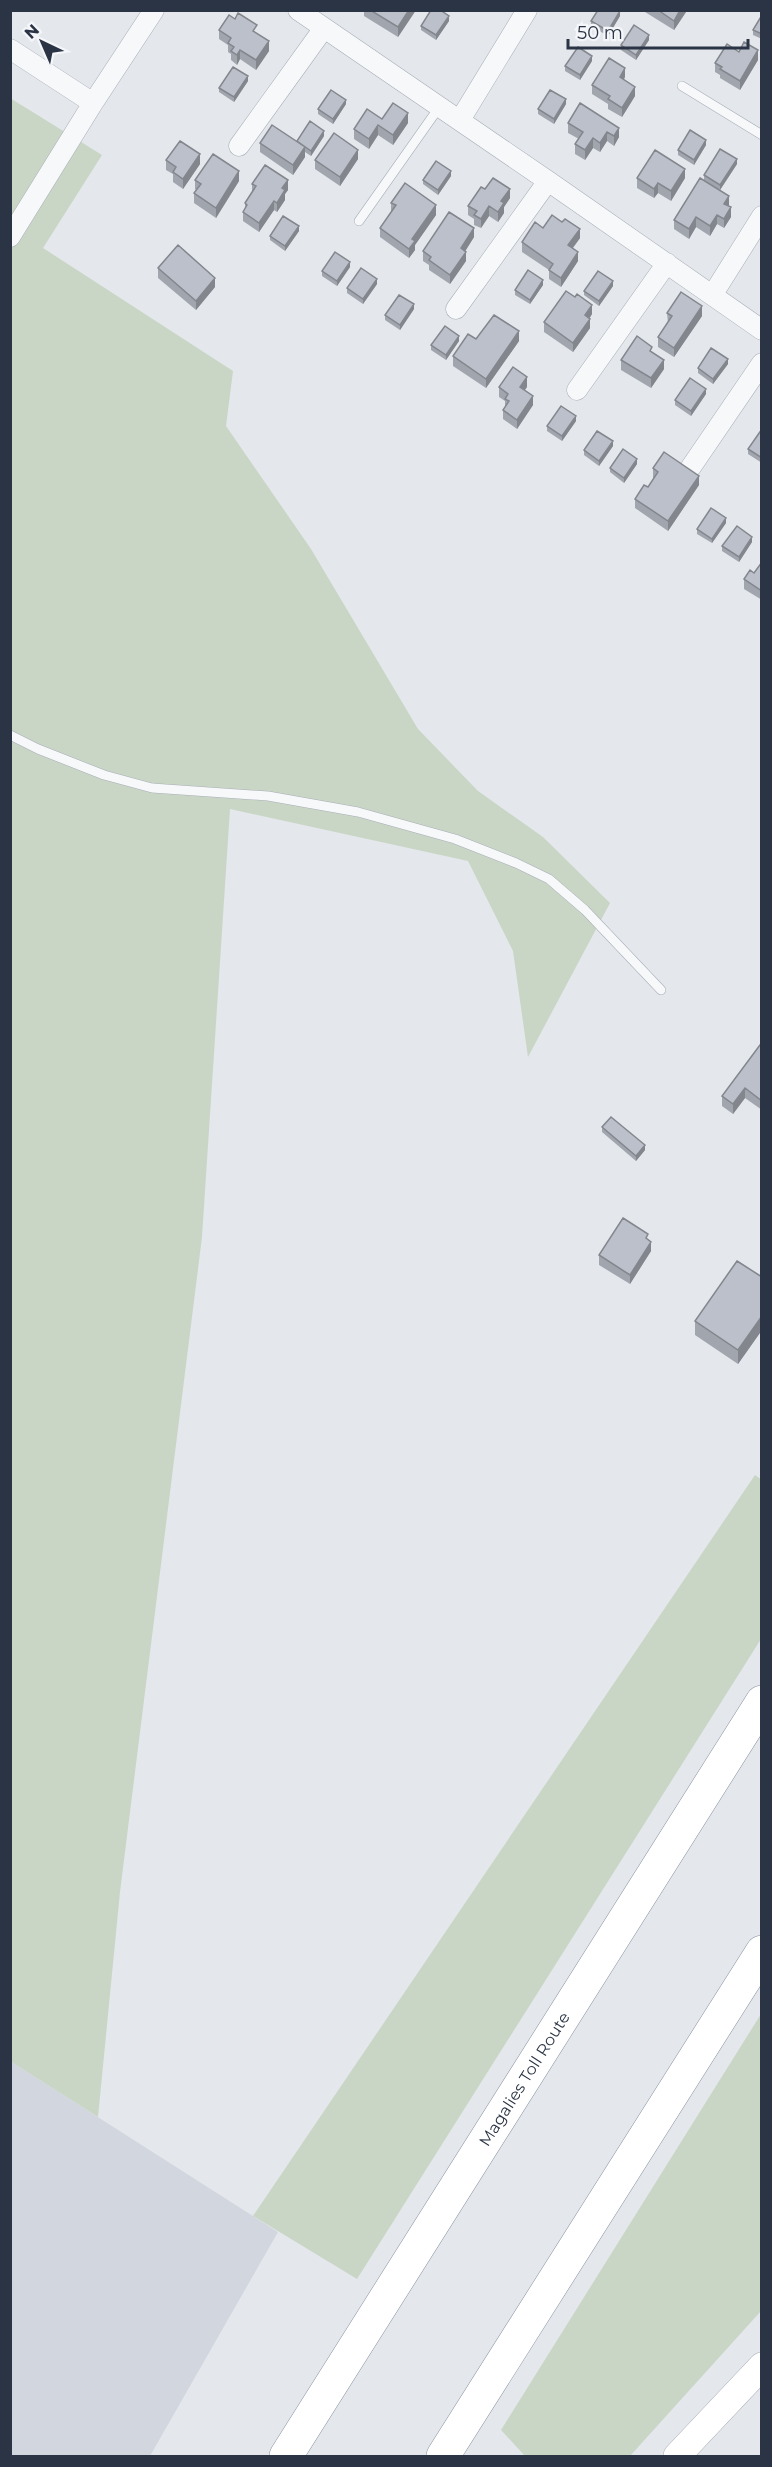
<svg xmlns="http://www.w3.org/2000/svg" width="772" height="2467" font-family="Montserrat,sans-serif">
<rect width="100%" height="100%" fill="#e4e7ec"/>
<path fill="#d2d6de" d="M 10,2061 L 278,2232 L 150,2456 L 11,2456 Z"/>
<path fill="#c9d6c5" d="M 10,98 L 102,155 L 43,248 L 233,371 L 226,426 L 311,549 L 418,729 L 478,791 L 543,837 L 610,903 L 528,1057 L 513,951 L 468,861 L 230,809 L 202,1237 L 120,1892 L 98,2117 L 10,2061 Z
M 755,1475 L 762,1480 L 761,1639 L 357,2279 L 253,2216 Z
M 761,2014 L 761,2311 L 630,2456 L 525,2456 L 501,2430 Z"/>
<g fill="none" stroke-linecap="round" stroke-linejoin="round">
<g stroke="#a9aeb7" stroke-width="10">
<path id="service" d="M 682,86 L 762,135
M 359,221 L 440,106
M 10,735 L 38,749 L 104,775 L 152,788 L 268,796 L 358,812 L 455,839 L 516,863 L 549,879 L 585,910 L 661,990"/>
</g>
<g stroke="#a9aeb7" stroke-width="21">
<path id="minor" d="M 298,10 L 548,181 L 762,330
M 10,49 L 93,103
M 460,120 L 527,10
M 239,146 L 324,28
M 10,237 L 93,103 L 154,10
M 713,294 L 762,216
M 456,309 L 548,181
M 577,390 L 667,263
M 691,467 L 762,363"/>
</g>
<g stroke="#a9aeb7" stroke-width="28">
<path id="secondary" d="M 677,2456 L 762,2366"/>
</g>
<g stroke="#8b94a3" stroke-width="34">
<g id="motorway">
<path id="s1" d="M 286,2456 L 762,1702"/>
<path d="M 443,2456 L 762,1952"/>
</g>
</g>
<use href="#service" stroke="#f7f8fa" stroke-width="9"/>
<use href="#minor" stroke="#f7f8fa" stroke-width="20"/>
<use href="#secondary" stroke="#fff" stroke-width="27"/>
<use href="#motorway" stroke="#fff" stroke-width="33"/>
</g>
<path fill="#a1a5ae" d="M 364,10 L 416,10 L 398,37 L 364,16 Z
M 645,10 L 686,10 L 686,12 L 674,30 L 645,12 Z
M 762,15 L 762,39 L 753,35 L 753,30 Z
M 620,16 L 608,36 L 591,26 L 591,21 Z
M 449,21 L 436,40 L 421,30 L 421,26 Z
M 219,30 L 257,33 L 269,51 L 256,70 L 240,59 L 237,65 L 231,60 L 231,54 L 228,52 L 228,45 L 219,39 Z
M 649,40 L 636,60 L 621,50 L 621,45 Z
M 739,52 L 758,60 L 740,90 L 720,78 L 720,75 L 715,72 L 715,63 Z
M 592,61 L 580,80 L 565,71 L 565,66 Z
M 625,77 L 624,79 L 635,96 L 622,117 L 608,109 L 608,104 L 592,94 L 592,85 Z
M 248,81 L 234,102 L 219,92 L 219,88 Z
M 580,103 L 619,137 L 614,146 L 607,141 L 600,152 L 593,148 L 585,160 L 575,154 L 575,144 L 579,139 L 568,133 L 568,123 Z
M 346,104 L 333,124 L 318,114 L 318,109 Z
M 566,104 L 554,124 L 538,114 L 538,109 Z
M 382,119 L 408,123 L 393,145 L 378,135 L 369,149 L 354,139 L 354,129 Z
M 324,136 L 311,156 L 305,152 L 305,157 L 293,175 L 260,152 L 260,143 L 297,142 Z
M 706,145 L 694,165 L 678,155 L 678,150 Z
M 358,159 L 340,186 L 315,169 L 315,160 Z
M 166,160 L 200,164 L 183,189 L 173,182 L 173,174 L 166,170 Z
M 737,164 L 720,190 L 704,180 L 704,175 Z
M 451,176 L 438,195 L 423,184 L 423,180 Z
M 637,178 L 685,178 L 671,201 L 658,193 L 654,198 L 637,188 Z
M 195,180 L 239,181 L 216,218 L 194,203 L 194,193 L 196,190 L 195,189 Z
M 252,184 L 288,190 L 285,194 L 285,200 L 277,212 L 274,210 L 259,232 L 243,221 L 243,212 L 245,209 L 245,203 L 252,193 Z
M 485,189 L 510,198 L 504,207 L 504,213 L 498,222 L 489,216 L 481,228 L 474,225 L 474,219 L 468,215 L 468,206 Z
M 391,203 L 436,215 L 415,245 L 415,250 L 409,258 L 380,237 L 380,228 L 391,212 Z
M 729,205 L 729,206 L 731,217 L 724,228 L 717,224 L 710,236 L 696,227 L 689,239 L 674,229 L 674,220 Z
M 543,228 L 580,238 L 573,248 L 578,261 L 561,287 L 549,279 L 549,270 L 522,252 L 522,242 Z
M 299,231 L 285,251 L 270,240 L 270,236 Z
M 474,237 L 465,251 L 466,261 L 450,284 L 429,270 L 429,265 L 423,261 L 423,251 Z
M 350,267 L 337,286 L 322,276 L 322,271 Z
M 158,268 L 215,287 L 196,310 L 158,278 Z
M 377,284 L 363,304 L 347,293 L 347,288 Z
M 543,285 L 530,304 L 515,295 L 515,290 Z
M 613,286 L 599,306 L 584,295 L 584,291 Z
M 414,309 L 400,330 L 385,320 L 385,315 Z
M 667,313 L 702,316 L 674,357 L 658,347 L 658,337 L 668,323 Z
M 592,314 L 589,319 L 590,328 L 573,352 L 544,332 L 544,322 Z
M 476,339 L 519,341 L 486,388 L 453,366 L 453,356 Z
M 459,341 L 446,360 L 431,350 L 431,345 Z
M 652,352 L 664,369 L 651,388 L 621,370 L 621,360 Z
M 728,364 L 713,384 L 698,373 L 698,368 Z
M 499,387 L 527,387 L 525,390 L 533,405 L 517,429 L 503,419 L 503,410 L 505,407 L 505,401 L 499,397 Z
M 706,394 L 691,416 L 675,405 L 675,400 Z
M 576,421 L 562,441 L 547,431 L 547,426 Z
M 762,429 L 762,463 L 748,454 L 748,449 Z
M 613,446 L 599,466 L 584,455 L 584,450 Z
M 637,464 L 624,483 L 610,472 L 610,468 Z
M 653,468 L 699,485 L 668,531 L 635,508 L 635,499 L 648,487 L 654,478 L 653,478 Z
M 726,523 L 712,543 L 697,534 L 697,529 Z
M 752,542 L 739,562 L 722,551 L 722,546 Z
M 762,562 L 762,600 L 744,589 L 744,579 L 754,573 Z
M 762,1046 L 762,1110 L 745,1098 L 733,1114 L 722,1106 L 722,1096 Z
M 602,1127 L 645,1150 L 636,1161 L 602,1132 Z
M 648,1240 L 651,1251 L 630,1284 L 599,1265 L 599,1255 Z
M 762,1277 L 762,1330 L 738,1364 L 695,1335 L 695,1321 Z"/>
<path fill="#83868d" d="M 409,10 L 416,10 L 398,37 L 398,27 Z
M 680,10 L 686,10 L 686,12 L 674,30 L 674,21 Z
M 620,11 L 620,16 L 608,36 L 608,31 Z
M 449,16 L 449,21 L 436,40 L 436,35 Z
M 649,35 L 649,40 L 636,60 L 636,55 Z
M 269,41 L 269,51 L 256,70 L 256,60 Z
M 240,50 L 240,59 L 237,65 L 237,55 Z
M 758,50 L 758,60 L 740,90 L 740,81 Z
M 592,56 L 592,61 L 580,80 L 580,75 Z
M 625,68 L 625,77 L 620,86 L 620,77 Z
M 248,76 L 248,81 L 234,102 L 234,97 Z
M 635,87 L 635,96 L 622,117 L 622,108 Z
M 566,99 L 566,104 L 554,124 L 554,119 Z
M 346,100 L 346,104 L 333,124 L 333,119 Z
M 408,113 L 408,123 L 393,145 L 393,135 Z
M 378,125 L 378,135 L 369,149 L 369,139 Z
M 619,128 L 619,137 L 614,146 L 614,136 Z
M 324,131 L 324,136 L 311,156 L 311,151 Z
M 607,132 L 607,141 L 600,152 L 600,143 Z
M 593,138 L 593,148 L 585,160 L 585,150 Z
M 706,140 L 706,145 L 694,165 L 694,160 Z
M 305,147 L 305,157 L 293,175 L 293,165 Z
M 358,150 L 358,159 L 340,186 L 340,177 Z
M 200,154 L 200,164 L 183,189 L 183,179 Z
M 737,159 L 737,164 L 720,190 L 720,185 Z
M 685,169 L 685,178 L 671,201 L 671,191 Z
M 239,171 L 239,181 L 216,218 L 216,208 Z
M 451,171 L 451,176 L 438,195 L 438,190 Z
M 288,180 L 288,190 L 285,194 L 285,200 L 277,212 L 277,203 L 282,188 Z
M 658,183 L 658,193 L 654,198 L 654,189 Z
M 510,189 L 510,198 L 504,207 L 504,213 L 498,222 L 498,212 L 501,201 Z
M 729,196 L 729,205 L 724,213 L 724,204 Z
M 274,201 L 274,210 L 259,232 L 259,223 Z
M 436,205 L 436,215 L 415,245 L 415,250 L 409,258 L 409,249 L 412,239 Z
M 489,206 L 489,216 L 481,228 L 481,219 Z
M 731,207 L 731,217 L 724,228 L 724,219 Z
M 717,215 L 717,224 L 710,236 L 710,226 Z
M 696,217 L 696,227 L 689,239 L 689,229 Z
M 299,226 L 299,231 L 285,251 L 285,246 Z
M 474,228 L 474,237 L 461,258 L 461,248 Z
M 580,229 L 580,238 L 568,254 L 568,245 Z
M 466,252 L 466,261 L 450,284 L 450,275 Z
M 578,252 L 578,261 L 561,287 L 561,278 Z
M 350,262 L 350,267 L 337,286 L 337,281 Z
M 215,278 L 215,287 L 196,310 L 196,301 Z
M 377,279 L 377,284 L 363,304 L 363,299 Z
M 543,280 L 543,285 L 530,304 L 530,300 Z
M 613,281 L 613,286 L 599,306 L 599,301 Z
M 414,304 L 414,309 L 400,330 L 400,325 Z
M 592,305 L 592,314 L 585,325 L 585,315 Z
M 702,306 L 702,316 L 674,357 L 674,348 Z
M 590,319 L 590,328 L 573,352 L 573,343 Z
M 519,331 L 519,341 L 486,388 L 486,379 Z
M 459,336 L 459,341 L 446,360 L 446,355 Z
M 728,359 L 728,364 L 713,384 L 713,379 Z
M 664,360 L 664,369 L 651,388 L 651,378 Z
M 527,377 L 527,387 L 520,396 L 520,387 Z
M 706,389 L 706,394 L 691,416 L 691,411 Z
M 533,396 L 533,405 L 517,429 L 517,420 Z
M 576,416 L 576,421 L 562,441 L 562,436 Z
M 613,441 L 613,446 L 599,466 L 599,461 Z
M 637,459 L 637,464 L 624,483 L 624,478 Z
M 699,476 L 699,485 L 668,531 L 668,521 Z
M 726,518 L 726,523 L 712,543 L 712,539 Z
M 752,537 L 752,542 L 739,562 L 739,557 Z
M 745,1088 L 745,1098 L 733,1114 L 733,1104 Z
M 645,1145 L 645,1150 L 636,1161 L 636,1156 Z
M 651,1242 L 651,1251 L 630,1284 L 630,1275 Z
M 762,1316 L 762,1330 L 738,1364 L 738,1350 Z"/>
<path fill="#bbc0ca" stroke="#83868d" stroke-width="1.5" d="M 370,10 L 409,10 L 398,27 Z
M 431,10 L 440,10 L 449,16 L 436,35 L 421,26 Z
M 598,10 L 620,11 L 608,31 L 591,21 Z
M 658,10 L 680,10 L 674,21 Z
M 238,13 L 257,25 L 253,31 L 269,41 L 256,60 L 240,50 L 237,55 L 231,51 L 234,47 L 228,43 L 231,38 L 219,30 L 229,15 L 235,19 Z
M 762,15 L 762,34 L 753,30 Z
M 634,25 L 649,35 L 636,55 L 621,45 Z
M 744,42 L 758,50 L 740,81 L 720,69 L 722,67 L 715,63 L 727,44 L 739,52 Z
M 578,47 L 592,56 L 580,75 L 565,66 Z
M 609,58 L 625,68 L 620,77 L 635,87 L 622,108 L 608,99 L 610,96 L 592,85 Z
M 233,67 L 248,76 L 234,97 L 219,88 Z
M 331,90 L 346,100 L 333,119 L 318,109 Z
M 550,90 L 566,99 L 554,119 L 538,109 Z
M 393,103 L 408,113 L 393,135 L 378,125 L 369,139 L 354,129 L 367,109 L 382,119 Z
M 580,103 L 619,128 L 614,136 L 607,132 L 600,143 L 593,138 L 585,150 L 575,144 L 583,132 L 568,123 Z
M 310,121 L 324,131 L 311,151 L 297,141 Z
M 272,125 L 305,147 L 293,165 L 260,143 Z
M 690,130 L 706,140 L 694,160 L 678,150 Z
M 334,133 L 358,150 L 340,177 L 315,160 Z
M 180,141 L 200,154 L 183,179 L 173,172 L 176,167 L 166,160 Z
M 720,149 L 737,159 L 720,185 L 704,175 Z
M 655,150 L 685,169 L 671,191 L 658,183 L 654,189 L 637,178 Z
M 213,154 L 239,171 L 216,208 L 194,193 L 201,184 L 195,180 Z
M 436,161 L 451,171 L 438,190 L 423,180 Z
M 265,165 L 288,180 L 282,188 L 285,190 L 277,203 L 274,201 L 259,223 L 243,212 L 247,205 L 245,203 L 256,186 L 252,184 Z
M 493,178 L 510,189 L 501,201 L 504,203 L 498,212 L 489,206 L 481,219 L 474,215 L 477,211 L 468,206 L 481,187 L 485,189 Z
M 700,178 L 729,196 L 724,204 L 731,207 L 724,219 L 717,215 L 710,226 L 696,217 L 689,229 L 674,220 Z
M 405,183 L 436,205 L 412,239 L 415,241 L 409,249 L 380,228 L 396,205 L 391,203 Z
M 449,212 L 474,228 L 461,248 L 466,252 L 450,275 L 429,260 L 431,257 L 423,251 Z
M 552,215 L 562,222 L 565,219 L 580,229 L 568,245 L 578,252 L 561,278 L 549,270 L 553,264 L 522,242 L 535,222 L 543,228 Z
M 283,216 L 299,226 L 285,246 L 270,236 Z
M 178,245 L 215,278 L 196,301 L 158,268 Z
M 335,252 L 350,262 L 337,281 L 322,271 Z
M 361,268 L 377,279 L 363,299 L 347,288 Z
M 528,270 L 543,280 L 530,300 L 515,290 Z
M 598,271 L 613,281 L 599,301 L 584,291 Z
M 566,291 L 575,297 L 577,294 L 592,305 L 585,315 L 590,319 L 573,343 L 544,322 Z
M 681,292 L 702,306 L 674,348 L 658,337 L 672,316 L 667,313 Z
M 399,295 L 414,304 L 400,325 L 385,315 Z
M 494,315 L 519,331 L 486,379 L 453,356 L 468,334 L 476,339 Z
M 445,326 L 459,336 L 446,355 L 431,345 Z
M 637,336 L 652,347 L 650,351 L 664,360 L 651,378 L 621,360 Z
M 711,348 L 728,359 L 713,379 L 698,368 Z
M 513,367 L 527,377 L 520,387 L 533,396 L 517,420 L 503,410 L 509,401 L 505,399 L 508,394 L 499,387 Z
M 690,378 L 706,389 L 691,411 L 675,400 Z
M 561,406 L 576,416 L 562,436 L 547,426 Z
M 762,429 L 762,458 L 748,449 Z
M 597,431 L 613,441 L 599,461 L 584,450 Z
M 623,449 L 637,459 L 624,478 L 610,468 Z
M 664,452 L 699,476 L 668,521 L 635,499 L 644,485 L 648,487 L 658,472 L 653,468 Z
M 711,508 L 726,518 L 712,539 L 697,529 Z
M 737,526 L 752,537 L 739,557 L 722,546 Z
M 762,562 L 762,591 L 744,579 L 750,570 L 754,573 Z
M 760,1045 L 762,1046 L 762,1101 L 745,1088 L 733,1104 L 722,1096 Z
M 611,1117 L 645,1145 L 636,1156 L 602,1127 Z
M 623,1218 L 648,1234 L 646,1238 L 651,1242 L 630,1275 L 599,1255 Z
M 737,1261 L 762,1277 L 762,1316 L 738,1350 L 695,1321 Z"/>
<g text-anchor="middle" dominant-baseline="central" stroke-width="4.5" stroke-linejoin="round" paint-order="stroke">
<g font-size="16" fill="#2b3445" stroke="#f4f6f9">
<text stroke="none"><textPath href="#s1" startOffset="446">Magalies Toll Route</textPath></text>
</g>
</g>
<rect width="772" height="2467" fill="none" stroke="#2b3445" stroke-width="24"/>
<g transform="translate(42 42) rotate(316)" stroke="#f4f6f9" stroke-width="4.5" paint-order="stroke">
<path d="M0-4.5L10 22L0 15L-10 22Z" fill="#2b3445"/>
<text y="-9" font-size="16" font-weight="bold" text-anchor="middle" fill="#2b3445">N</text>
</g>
<path d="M568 39v9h180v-9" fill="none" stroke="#2b3445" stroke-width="3"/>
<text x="577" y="39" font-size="18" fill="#2b3445" stroke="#f4f6f9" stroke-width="4.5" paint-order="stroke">50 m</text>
</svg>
